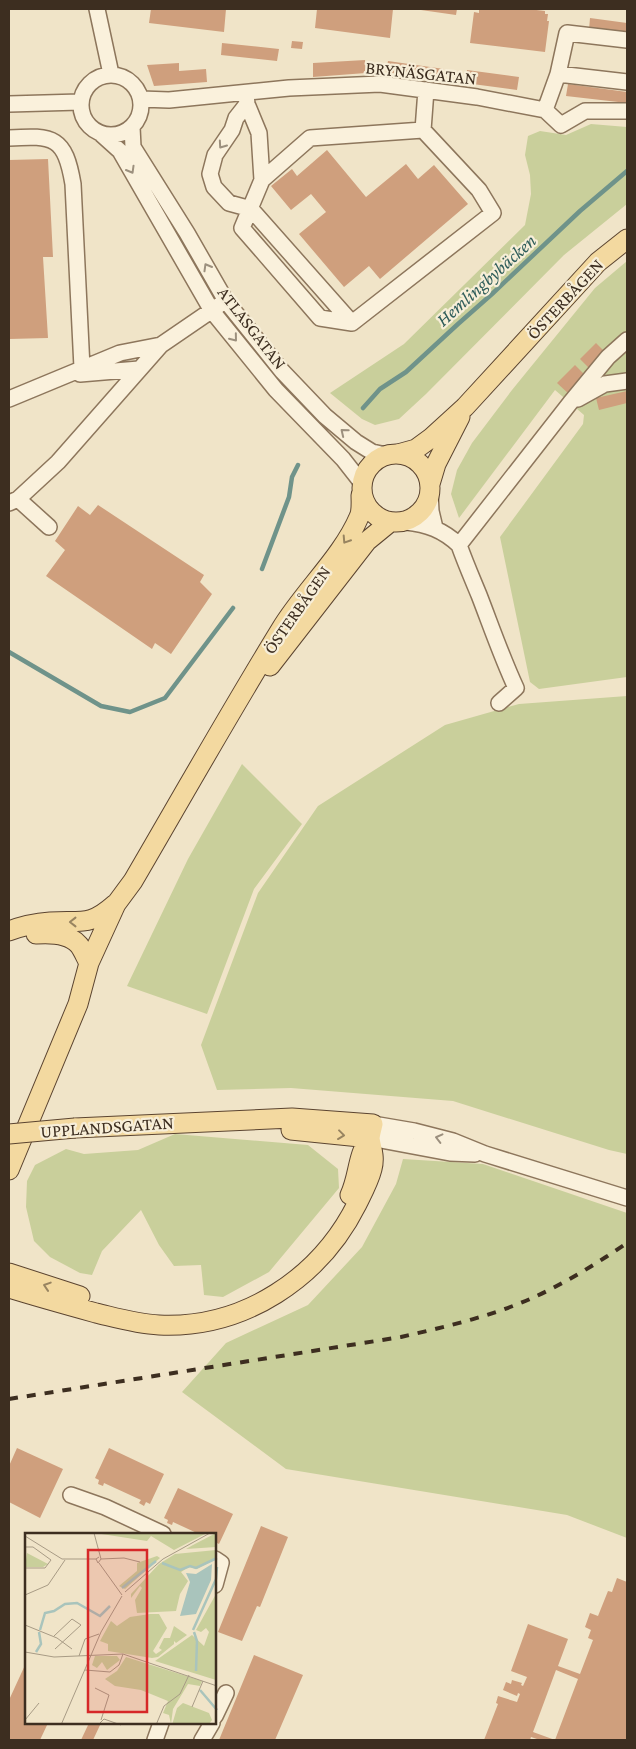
<svg xmlns="http://www.w3.org/2000/svg" width="636" height="1749" font-family="'Crimson Pro',serif">
<rect width="100%" height="100%" fill="#f0e4c8"/>
<path fill="#c9cf9b" d="M 591,124 L 627,127 L 627,204 L 564,255 L 426,394 L 399,419 L 375,425 L 362,419 L 330,393 L 404,344 L 525,225 L 531,194 L 530,175 L 525,155 L 528,136 L 540,131 L 566,135 Z
M 627,261 L 627,677 L 539,689 L 530,682 L 500,537 L 583,424 L 584,415 L 555,390 L 459,518 L 451,494 L 457,470 L 472,443 L 512,390 L 595,288 Z
M 627,696 L 627,1154 L 609,1150 L 453,1101 L 291,1088 L 217,1090 L 201,1045 L 258,893 L 318,806 L 445,725 L 519,704 Z
M 242,764 L 302,824 L 254,889 L 207,1014 L 127,986 L 188,859 Z
M 175,1134 L 308,1145 L 338,1169 L 339,1188 L 269,1272 L 223,1297 L 204,1295 L 201,1265 L 174,1266 L 159,1245 L 141,1210 L 102,1251 L 92,1275 L 80,1273 L 50,1257 L 34,1241 L 26,1207 L 27,1181 L 35,1165 L 66,1149 L 84,1154 L 138,1150 Z
M 403,1159 L 483,1164 L 627,1213 L 627,1538 L 567,1515 L 286,1469 L 182,1392 L 226,1343 L 308,1305 L 362,1247 L 396,1184 Z"/>
<g fill="none" stroke-linecap="round" stroke-linejoin="round">
<path stroke="#6f938a" stroke-width="4.5" d="M 363,408 L 380,389 L 406,372 L 458,324 L 492,294 L 580,211 L 627,171
M 262,569 L 289,497 L 292,477 L 298,465
M 9,652 L 101,706 L 130,712 L 165,698 L 233,608"/>
</g>
<path fill="#cf9f7d" fill-rule="evenodd" d="M 151,9 L 226,9 L 224,32 L 149,23 Z
M 317,9 L 393,9 L 390,38 L 315,28 Z
M 414,9 L 457,9 L 456,15 Z
M 479,9 L 528,9 L 545,11 L 545,14 L 548,14 L 547,21 L 549,21 L 545,52 L 470,43 L 474,12 L 479,13 Z
M 590,18 L 627,23 L 627,34 L 589,30 Z
M 292,41 L 303,42 L 302,49 L 291,48 Z
M 222,43 L 279,49 L 277,61 L 221,55 Z
M 365,60 L 366,73 L 313,77 L 313,63 Z
M 388,61 L 444,69 L 442,80 L 386,72 Z
M 179,63 L 179,71 L 206,69 L 207,82 L 154,86 L 147,65 Z
M 467,70 L 519,77 L 517,90 L 465,83 Z
M 568,84 L 627,92 L 627,103 L 566,96 Z
M 327,150 L 366,197 L 406,164 L 418,179 L 434,165 L 468,204 L 380,279 L 369,266 L 344,287 L 299,234 L 326,212 L 311,194 L 291,210 L 271,186 L 292,169 L 297,176 Z
M 48,159 L 53,257 L 43,257 L 48,338 L 9,339 L 9,160 Z
M 596,343 L 606,353 L 590,369 L 580,359 Z
M 575,365 L 587,377 L 570,395 L 557,383 Z
M 627,391 L 627,403 L 599,410 L 596,398 Z
M 98,505 L 204,575 L 200,582 L 212,594 L 171,654 L 155,643 L 152,649 L 46,576 L 65,550 L 55,541 L 78,506 L 90,515 Z
M 17,1448 L 63,1469 L 40,1518 L 9,1502 L 9,1466 Z
M 109,1448 L 164,1474 L 150,1504 L 146,1502 L 144,1506 L 139,1503 L 141,1500 L 104,1483 L 103,1486 L 98,1484 L 99,1480 L 95,1478 Z
M 178,1488 L 233,1514 L 219,1544 L 215,1542 L 215,1534 L 199,1534 L 173,1522 L 172,1525 L 167,1523 L 168,1520 L 164,1518 Z
M 261,1526 L 288,1537 L 260,1607 L 257,1606 L 242,1641 L 218,1632 Z
M 617,1578 L 627,1582 L 627,1740 L 540,1740 L 531,1737 L 530,1740 L 484,1740 L 498,1704 L 496,1703 L 498,1696 L 517,1702 L 520,1694 L 518,1693 L 517,1696 L 503,1690 L 506,1682 L 511,1684 L 512,1680 L 522,1683 L 521,1685 L 523,1686 L 527,1677 L 511,1671 L 528,1624 L 568,1639 L 558,1666 L 580,1674 L 593,1640 L 588,1638 L 591,1630 L 585,1627 L 590,1613 L 598,1616 L 608,1591 L 612,1592 ZM 556,1670 L 578,1679 L 555,1740 L 533,1732 Z
M 254,1655 L 303,1675 L 275,1740 L 219,1740 Z
M 26,1663 L 26,1723 L 48,1723 L 40,1740 L 9,1740 L 9,1700 Z
M 89,1723 L 101,1723 L 93,1740 L 81,1740 Z"/>
<g fill="none" stroke-linecap="round" stroke-linejoin="round">
<g stroke="#8d765c" stroke-width="18">
<path id="minor" d="M 97,9 L 111,74
M 558,74 L 627,82
M81 105a30 30 0 1 1 60 0a30 30 0 1 1-60 0Z
M 246,95 L 247,104 L 259,133 L 262,180 L 242,228 L 320,318 L 352,323
M 141,99 L 169,100 L 289,88 L 380,84 L 477,97 L 545,110 L 561,125 L 585,111 L 627,111
M 9,104 L 80,102
M 247,104 L 236,118 L 232,130 L 215,155 L 210,174 L 214,187 L 229,203 L 251,209 L 352,323 L 493,213 L 479,190 L 423,130 L 310,138 L 262,180
M 545,110 L 558,74 L 567,33 L 627,40
M 132,127 L 133,147 L 187,233 L 226,301 L 282,371 L 325,416 L 356,442 L 372,452 L 386,455
M 423,130 L 426,90
M 100,133 L 120,151 L 212,311 L 276,390 L 343,459 L 361,482
M 9,138 C 54,135 65,137 73,184 L 82,368
M 80,374 L 139,369
M 9,399 L 120,353 L 161,345
M 578,399 L 605,384 L 627,381
M 430,494 L 431,511 L 435,528
M 18,499 L 49,527
M 9,503 L 18,499 L 58,462 L 161,345 L 218,306
M 406,522 C 427,524 443,530 459,545 L 570,403 L 608,357 L 627,340
M 459,545 C 465,562 472,578 479,595 C 491,626 502,658 516,688 L 499,703
M 373,1124 L 414,1131 L 453,1141 L 485,1154 L 627,1198
M 370,1138 L 450,1153 L 475,1154
M 71,1495 L 105,1507 L 163,1534
M 215,1559 L 221,1563 L 215,1585
M 215,1716 L 226,1693
M 155,1740 L 161,1723
M 202,1740 L 212,1723"/>
</g>
<g stroke="#5b4430" stroke-width="21">
<path id="major" d="M362 488a34 34 0 1 1 68 0a34 34 0 1 1-68 0Z
M 398,454 L 416,449 L 431,438 L 465,407 L 598,262 L 627,239
M 430,484 L 436,464 L 460,417
M 270,666 L 367,541 L 389,523
M 9,931 C 22,926 36,923 50,922 C 82,920 89,927 115,904
M 36,934 C 50,933 69,933 79,945 C 83,950 86,958 89,963
M 291,1130 L 370,1138
M 9,1170 L 78,1004 L 89,963 L 116,904 L 133,881 C 182,797 230,712 281,629 C 303,592 342,557 359,517 C 362,511 361,502 361,495
M 350,1195 C 359,1176 357,1155 370,1138
M 9,1273 L 80,1296
M 9,1288 C 38,1297 67,1305 96,1313 C 117,1318 137,1324 159,1325 C 244,1329 320,1278 357,1204 C 363,1192 369,1181 372,1169 C 375,1158 372,1150 370,1139 C 370,1135 372,1129 373,1124 L 292,1118 L 75,1128"/>
</g>
<use href="#minor" stroke="#faf1dc" stroke-width="15"/>
<use href="#major" stroke="#f3d9a0" stroke-width="19"/>
<path stroke="#3d2e20" stroke-width="4" stroke-dasharray="9 9" stroke-linecap="butt" d="M 9,1399 L 401,1337 C 444,1327 489,1317 530,1299 C 564,1284 596,1264 627,1243"/>
<g stroke="#5b4430" stroke-width="21" stroke-linecap="butt">
<path id="major-bridge" d="M 9,1134 L 75,1128"/>
</g>
<use href="#major-bridge" stroke="#f3d9a0" stroke-width="19"/>
</g>
<defs><path id="oneway-chevron" d="M-2-3.5L2.5 0L-2 3.5" fill="none" stroke-width="1.6" stroke-linecap="round" stroke-linejoin="round" transform="scale(1.25)"/></defs>
<g stroke="#9c907e">
<use href="#oneway-chevron" transform="translate(222 145) rotate(125)"/>
<use href="#oneway-chevron" transform="translate(131 170) rotate(60)"/>
<use href="#oneway-chevron" transform="translate(207 267) rotate(-120)"/>
<use href="#oneway-chevron" transform="translate(234 338) rotate(51)"/>
<use href="#oneway-chevron" transform="translate(344 432) rotate(-141)"/>
<use href="#oneway-chevron" transform="translate(439 1138) rotate(-166)"/>
</g>
<g stroke="#988460">
<use href="#oneway-chevron" transform="translate(346 540) rotate(123)"/>
<use href="#oneway-chevron" transform="translate(73 922) rotate(180)"/>
<use href="#oneway-chevron" transform="translate(341 1135) rotate(7)"/>
<use href="#oneway-chevron" transform="translate(47 1286) rotate(-162)"/>
</g>
<g text-anchor="middle" dominant-baseline="central" stroke-width="4.5" stroke-linejoin="round" paint-order="stroke">
<g font-size="18" fill="#3d2e20" stroke="#f7eed8">
<text transform="translate(421 73) rotate(6)">BRYNÄSGATAN</text>
<text transform="translate(565 299) rotate(-47)">ÖSTERBÅGEN</text>
<text transform="translate(252 328) rotate(52)">ATLASGATAN</text>
<text transform="translate(297 610) rotate(-55)">ÖSTERBÅGEN</text>
<text transform="translate(107 1127) rotate(-4)">UPPLANDSGATAN</text>
</g>
<g font-size="19" font-style="italic" fill="#2f5d5a" stroke="#f7eed8">
<text transform="translate(486 280) rotate(-42)">Hemlingbybäcken</text>
</g>
</g>
<g transform="translate(25 1533)">
<rect width="191" height="191" fill="#f0e4c8"/>
<path d="M 70,0 L 182,0 L 149,17 L 126,3 L 122,8 ZM 191,0 L 191,14 L 161,16 L 168,12 ZM 191,17 L 191,26 L 172,36 L 164,34 L 156,39 L 163,48 L 155,61 L 151,78 L 112,80 L 110,67 L 117,55 L 115,53 L 106,65 L 106,61 L 134,31 L 150,21 ZM 2,20 L 23,31 L 18,34 L 0,34 ZM 132,23 L 135,25 L 100,56 L 94,53 L 112,38 L 112,30 ZM 191,61 L 191,147 L 130,128 L 167,102 L 179,113 L 184,99 L 181,95 L 176,99 L 171,97 ZM 125,81 L 134,81 L 142,95 L 128,118 L 131,121 L 137,117 L 134,115 L 139,105 L 145,105 L 149,93 L 162,102 L 151,110 L 149,108 L 149,111 L 133,124 L 127,125 L 83,118 L 83,111 L 75,108 L 86,88 L 92,93 L 105,84 ZM 70,123 L 92,123 L 95,127 L 82,137 L 77,129 L 72,135 L 67,132 ZM 101,124 L 177,148 L 175,153 L 163,151 L 148,176 L 146,191 L 144,182 L 138,180 L 143,168 L 116,157 L 90,153 L 80,146 L 92,138 ZM 158,170 L 184,180 L 187,187 L 184,191 L 147,192 L 152,175 Z" fill="#c9cf9b"/>
<path d="M 187,31 L 186,47 L 171,81 L 155,83 L 165,49 L 161,40 L 171,41 Z" fill="#a9c4bc"/>
<path fill="none" stroke="#a9c4bc" stroke-width="2.5" d="M 137,30 L 155,37 L 165,33 L 171,35 L 192,25M 97,55 L 131,28M 15,97 L 20,80 L 29,78 L 40,71 L 52,70 L 75,83 L 85,73M 168,97 L 191,46 L 192,34M 169,99 L 172,108 L 171,138M 11,119 L 16,111 L 14,99M 175,157 L 192,177"/>
<path fill="none" stroke="#a89b85" stroke-width="1" d="M 69,0 L 76,26 L 73,30 L 71,26 L 74,24M 0,3 L 37,26 L 71,26M 0,14 L 8,14 L 26,27 L 20,35 L 0,35M 76,26 L 99,25 L 115,29M 74,30 L 97,62M 100,59 L 138,26 L 185,0M 0,62 L 23,52 L 40,27M 0,92 L 32,105 L 47,116M 76,99 L 97,63M 29,103 L 47,86 L 56,92 L 30,116M 0,119 L 29,124 L 98,121 L 94,132 L 85,139 L 60,137M 98,121 L 192,153M 54,123 L 60,106 L 74,101M 70,155 L 84,162 L 76,187M 167,174 L 178,148M 0,187 L 14,170M 36,192 L 76,99M 73,192 L 79,186 L 96,192M 131,192 L 139,173 L 155,161 L 164,142"/>
<path fill="#d62828" fill-opacity="0.15" stroke="#d62828" stroke-width="2.5" d="M 63,17 L 122,17 L 122,179 L 63,179 Z"/>
<rect width="191" height="191" fill="none" stroke="#3d2e20" stroke-width="2.5"/>
</g>
<rect width="636" height="1749" fill="none" stroke="#3d2e20" stroke-width="20"/>
</svg>
